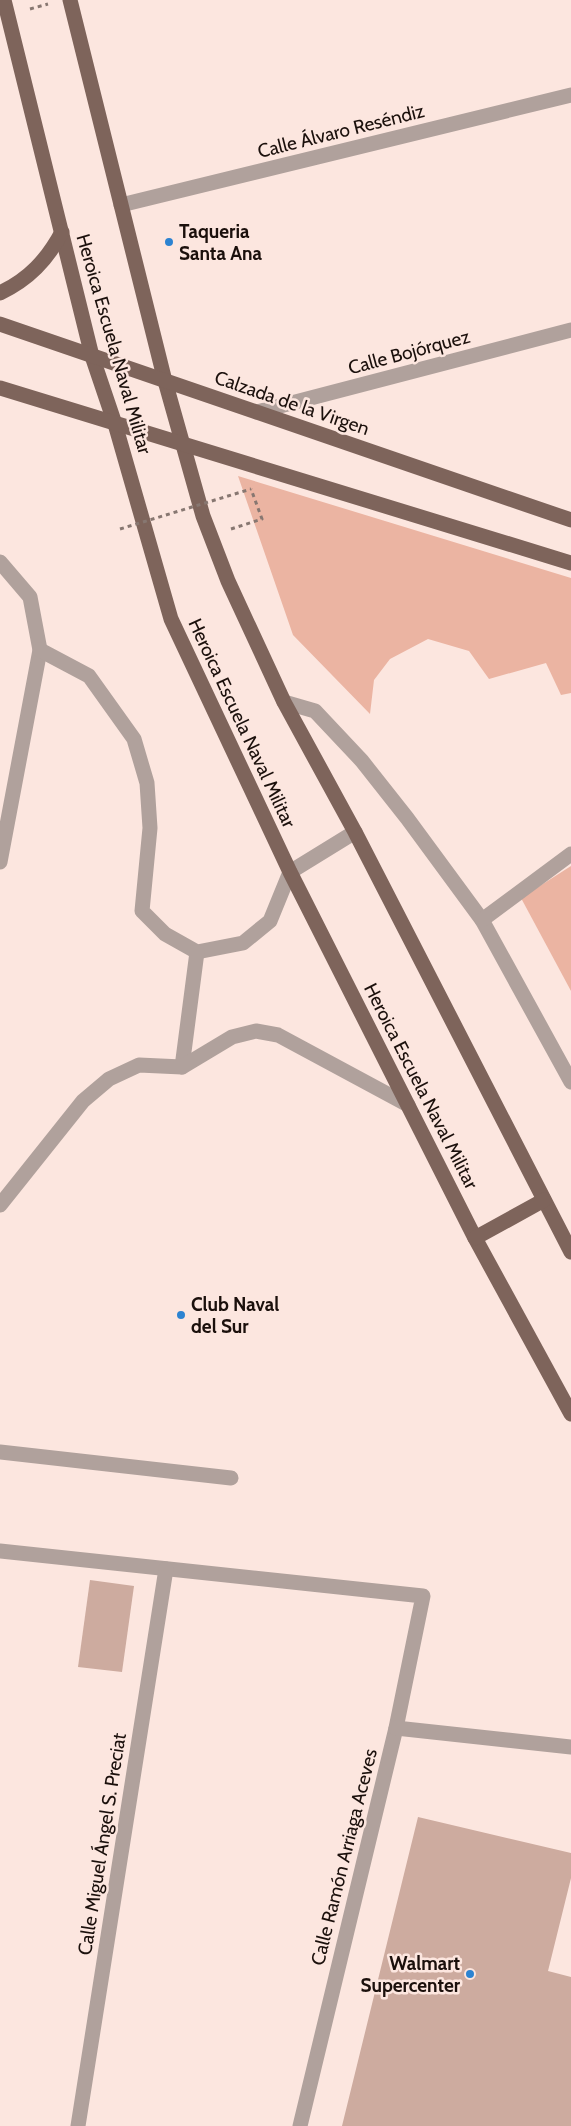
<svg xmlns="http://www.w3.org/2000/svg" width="571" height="2126" font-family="Cabin,sans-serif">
	<rect width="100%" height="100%" fill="#fce6df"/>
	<g fill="#ebb4a2">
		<path d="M 238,476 L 571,578 L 571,693 L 561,695 L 546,663 L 489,679 L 469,651 L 428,639 L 390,659 L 374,680 L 370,714 L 293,635 Z"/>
		<path d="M 571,866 L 571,991 L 521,898 Z"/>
	</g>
	<g fill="#cdab9f">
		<path d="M 90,1580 L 134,1586 L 122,1672 L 78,1667 Z"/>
		<path d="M 418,1817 L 571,1853 L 571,1878 L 548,1971 L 571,1977 L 571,2126 L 342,2126 Z"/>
	</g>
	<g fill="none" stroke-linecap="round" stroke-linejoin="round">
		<g stroke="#877771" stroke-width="3" stroke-dasharray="4 4" stroke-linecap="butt">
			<path d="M 30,9 L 48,4"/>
			<path d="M 231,529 L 262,519 L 251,489"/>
		</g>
		<g stroke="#b0a19c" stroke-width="15">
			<path d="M 121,205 L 571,95"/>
			<path d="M 257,412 L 571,330"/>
			<path d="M 0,562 L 30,597 L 40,650 L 0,862"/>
			<path d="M 40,650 L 89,676 L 134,739 L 147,783 L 150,828 L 142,911 L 165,934 L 197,952 L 243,943 L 270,921 L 290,872 L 355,832"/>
			<path d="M 284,702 L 315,711 L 362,761 L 407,818 L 482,920 L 571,1082"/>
			<path d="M 482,920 L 571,854"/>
			<path d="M 182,1067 L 197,952"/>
			<path d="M 0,1205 L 83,1101 L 109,1079 L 139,1065 L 182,1067 L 232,1037 L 256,1031 L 278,1035 L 408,1105"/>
			<path d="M 0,1452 L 231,1478"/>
			<path d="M 0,1551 L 423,1596 L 396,1728 L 300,2126"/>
			<path d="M 396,1728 L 571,1747"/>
			<path d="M 78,2126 L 166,1569"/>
		</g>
		<g stroke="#7e645b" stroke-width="15">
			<path d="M 4,0 L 92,356 L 115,424 L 171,619 L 290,872 L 475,1238 L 571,1414"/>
			<path d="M 70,0 L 165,381 L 203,516 L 228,581 L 284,702 L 355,832 L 571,1252"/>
			<path d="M 0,293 C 29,279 47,260 62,232"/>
			<path d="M 0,324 L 571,520"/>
			<path d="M 0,388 L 571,563"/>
			<path d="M 475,1238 L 544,1200"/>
		</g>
		<path stroke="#877771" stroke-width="3" stroke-dasharray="4 4" stroke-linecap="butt" d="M 120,529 L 251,489"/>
	</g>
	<g fill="#2c83d1" stroke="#fce6df" stroke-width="2">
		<circle cx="169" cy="242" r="5"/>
		<circle cx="181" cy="1315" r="5"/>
		<circle cx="470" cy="1974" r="5"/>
	</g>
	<g text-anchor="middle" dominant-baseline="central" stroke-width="5" stroke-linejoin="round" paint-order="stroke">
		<g font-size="19" fill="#1b100c" stroke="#fce6df">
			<text transform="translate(341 131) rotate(-14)">Calle Álvaro Reséndiz</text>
			<text transform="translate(114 344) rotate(74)">Heroica Escuela Naval Militar</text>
			<text transform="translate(409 352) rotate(-15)">Calle Bojórquez</text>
			<text transform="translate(292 403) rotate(19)">Calzada de la Virgen</text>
			<text transform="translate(242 723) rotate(65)">Heroica Escuela Naval Militar</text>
			<text transform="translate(421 1086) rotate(63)">Heroica Escuela Naval Militar</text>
			<text transform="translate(102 1844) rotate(-81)">Calle Miguel Ángel S. Preciat</text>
			<text transform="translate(344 1857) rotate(-76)">Calle Ramón Arriaga Aceves</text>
		</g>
		<g font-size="19" font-weight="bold" fill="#1b100c" stroke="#fce6df" text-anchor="start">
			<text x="179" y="231">Taqueria<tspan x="179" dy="22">Santa Ana</tspan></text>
			<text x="191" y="1304">Club Naval<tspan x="191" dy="22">del Sur</tspan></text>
			<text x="460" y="1963" text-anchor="end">Walmart<tspan x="460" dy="22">Supercenter</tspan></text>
		</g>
	</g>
</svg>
